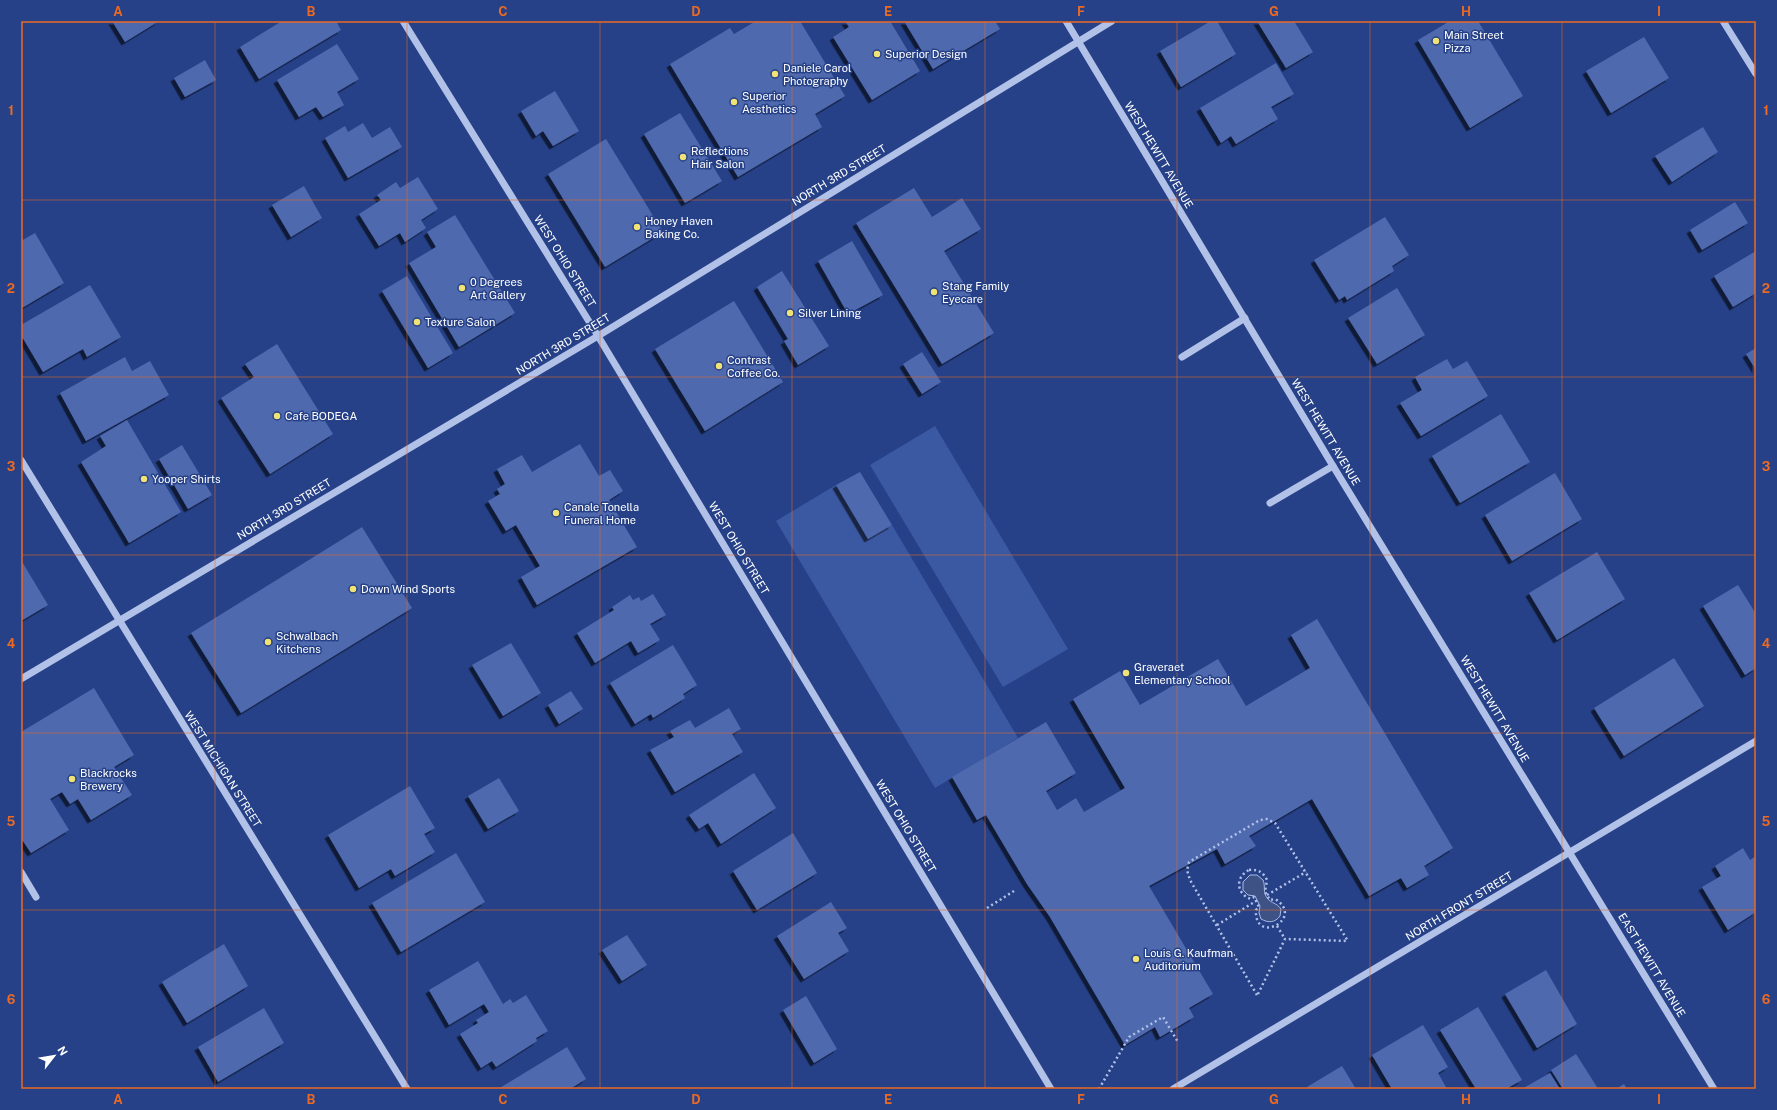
<svg xmlns="http://www.w3.org/2000/svg" width="1777" height="1110" font-family="'Public Sans',sans-serif">
	<defs>
		<filter id="shadow"><feDropShadow dx="-3.5" dy="3.5" stdDeviation="0" flood-color="#0009"/></filter>
	</defs>
	<rect width="100%" height="100%" fill="#264187"/>
	<g fill="#3b59a3">
		<path d="M 935,426 L 1068,649 L 1003,687 L 870,465 Z"/>
		<path d="M 836,485 L 868,539 L 892,525 L 1018,738 L 935,788 L 776,521 Z"/>
	</g>
	<path fill="#3f5285" stroke="#a6bae9" d="M 1250,875 L 1257,875 L 1263,880 C 1266,887 1262,892 1268,899 C 1271,903 1277,903 1281,909 L 1280,916 C 1275,923 1268,923 1261,919 L 1259,913 L 1260,906 L 1255,896 L 1248,895 L 1243,890 L 1243,882 Z"/>
	<g fill="#4f69ae" filter="url(#shadow)">
		<path d="M 112,21 L 159,21 L 125,42 Z"/>
		<path d="M 282,21 L 336,21 L 341,30 L 259,79 L 240,47 Z"/>
		<path d="M 756,21 L 800,21 L 845,96 L 815,114 L 822,127 L 738,177 L 670,64 L 730,28 L 734,34 Z"/>
		<path d="M 845,21 L 890,21 L 920,71 L 872,100 L 833,37 L 849,27 Z"/>
		<path d="M 904,21 L 995,21 L 1000,29 L 933,69 Z"/>
		<path d="M 1211,21 L 1217,21 L 1236,54 L 1181,87 L 1160,51 Z"/>
		<path d="M 1257,21 L 1294,21 L 1313,52 L 1286,68 Z"/>
		<path d="M 1450,21 L 1478,21 L 1523,96 L 1470,128 L 1418,40 Z"/>
		<path d="M 1644,37 L 1669,78 L 1611,113 L 1586,71 Z"/>
		<path d="M 337,44 L 359,79 L 337,92 L 344,105 L 323,117 L 316,107 L 299,117 L 277,80 Z"/>
		<path d="M 205,60 L 216,80 L 185,97 L 174,78 Z"/>
		<path d="M 1276,63 L 1294,94 L 1271,107 L 1278,119 L 1236,144 L 1231,136 L 1221,143 L 1200,108 Z"/>
		<path d="M 555,91 L 579,131 L 553,146 L 543,131 L 536,136 L 521,111 Z"/>
		<path d="M 680,113 L 722,181 L 685,203 L 644,134 Z"/>
		<path d="M 363,123 L 372,138 L 390,127 L 402,147 L 348,178 L 325,138 L 345,126 L 348,132 Z"/>
		<path d="M 1703,127 L 1718,152 L 1672,182 L 1655,156 Z"/>
		<path d="M 606,139 L 663,232 L 605,267 L 548,174 Z"/>
		<path d="M 418,177 L 438,209 L 421,220 L 426,228 L 405,242 L 400,233 L 379,246 L 359,214 L 381,200 L 377,195 L 396,182 L 400,188 Z"/>
		<path d="M 304,186 L 322,218 L 291,237 L 272,205 Z"/>
		<path d="M 914,188 L 932,217 L 962,198 L 981,229 L 944,251 L 994,333 L 942,364 L 856,223 Z"/>
		<path d="M 1735,202 L 1748,223 L 1702,250 L 1690,230 Z"/>
		<path d="M 455,215 L 515,313 L 459,347 L 409,263 L 436,247 L 427,232 Z"/>
		<path d="M 1385,217 L 1409,255 L 1392,266 L 1394,271 L 1347,300 L 1345,296 L 1339,300 L 1314,260 Z"/>
		<path d="M 35,233 L 64,283 L 22,308 L 21,241 Z"/>
		<path d="M 852,241 L 883,295 L 848,314 L 818,261 Z"/>
		<path d="M 1756,251 L 1756,293 L 1733,307 L 1714,276 Z"/>
		<path d="M 782,271 L 829,346 L 798,365 L 784,341 L 788,339 L 757,287 Z"/>
		<path d="M 407,276 L 453,353 L 428,368 L 382,291 Z"/>
		<path d="M 90,285 L 121,337 L 87,357 L 83,349 L 43,372 L 21,335 L 21,325 Z"/>
		<path d="M 1397,288 L 1425,335 L 1377,364 L 1348,318 Z"/>
		<path d="M 734,301 L 783,382 L 705,431 L 655,349 Z"/>
		<path d="M 277,344 L 333,434 L 270,474 L 221,398 L 254,377 L 245,364 Z"/>
		<path d="M 1756,348 L 1756,370 L 1746,354 Z"/>
		<path d="M 922,352 L 941,382 L 922,394 L 903,364 Z"/>
		<path d="M 125,357 L 132,371 L 150,361 L 169,395 L 86,441 L 60,393 Z"/>
		<path d="M 1447,359 L 1453,369 L 1467,361 L 1488,396 L 1421,436 L 1400,403 L 1422,390 L 1415,377 Z"/>
		<path d="M 1501,414 L 1530,462 L 1460,503 L 1432,456 Z"/>
		<path d="M 127,420 L 181,512 L 129,543 L 81,462 L 106,446 L 100,436 Z"/>
		<path d="M 580,444 L 599,476 L 610,470 L 623,491 L 609,500 L 637,547 L 537,605 L 521,577 L 540,566 L 516,525 L 506,531 L 488,501 L 500,494 L 497,489 L 505,484 L 497,469 L 522,455 L 532,472 Z"/>
		<path d="M 182,445 L 212,495 L 188,509 L 159,459 Z"/>
		<path d="M 860,472 L 892,525 L 868,539 L 836,485 Z"/>
		<path d="M 1555,473 L 1582,519 L 1512,561 L 1485,515 Z"/>
		<path d="M 362,527 L 412,608 L 241,713 L 191,633 Z"/>
		<path d="M 1597,552 L 1625,599 L 1557,640 L 1529,593 Z"/>
		<path d="M 21,560 L 48,605 L 21,621 Z"/>
		<path d="M 1738,585 L 1756,614 L 1756,668 L 1745,675 L 1703,606 Z"/>
		<path d="M 653,594 L 666,615 L 650,624 L 660,640 L 638,653 L 631,641 L 595,663 L 577,633 L 614,610 L 612,607 L 630,595 L 633,600 L 639,597 L 641,601 Z"/>
		<path d="M 1317,619 L 1453,848 L 1424,866 L 1429,875 L 1407,888 L 1401,878 L 1369,896 L 1312,799 L 1249,836 L 1256,846 L 1225,864 L 1217,849 L 1149,886 L 1213,994 L 1189,1008 L 1194,1017 L 1160,1037 L 1155,1027 L 1125,1045 L 1050,917 L 1027,884 L 986,815 L 977,820 L 952,777 L 1046,722 L 1076,773 L 1046,791 L 1057,810 L 1076,798 L 1084,812 L 1125,788 L 1073,699 L 1120,671 L 1140,705 L 1218,659 L 1246,706 L 1310,668 L 1291,635 Z"/>
		<path d="M 511,643 L 541,693 L 503,716 L 472,665 Z"/>
		<path d="M 673,645 L 697,685 L 683,694 L 685,698 L 653,718 L 651,714 L 635,724 L 610,683 Z"/>
		<path d="M 1674,658 L 1704,706 L 1624,756 L 1594,708 Z"/>
		<path d="M 94,688 L 134,755 L 114,767 L 132,795 L 91,820 L 78,799 L 70,804 L 62,792 L 50,799 L 69,830 L 31,853 L 21,838 L 21,732 Z"/>
		<path d="M 571,691 L 583,709 L 559,724 L 548,705 Z"/>
		<path d="M 729,708 L 741,729 L 732,734 L 743,752 L 675,792 L 650,750 L 674,737 L 670,731 L 690,720 L 695,728 Z"/>
		<path d="M 754,773 L 776,808 L 721,844 L 708,823 L 699,829 L 689,815 Z"/>
		<path d="M 499,778 L 519,811 L 488,829 L 468,796 Z"/>
		<path d="M 410,786 L 435,828 L 424,834 L 435,852 L 395,876 L 391,869 L 359,888 L 328,835 Z"/>
		<path d="M 793,833 L 817,873 L 757,910 L 733,871 Z"/>
		<path d="M 1743,848 L 1750,860 L 1756,856 L 1756,912 L 1728,930 L 1702,887 L 1721,876 L 1715,866 Z"/>
		<path d="M 456,853 L 485,902 L 401,952 L 372,903 Z"/>
		<path d="M 831,902 L 847,928 L 838,933 L 849,951 L 804,979 L 777,936 Z"/>
		<path d="M 627,935 L 647,965 L 622,981 L 602,950 Z"/>
		<path d="M 224,944 L 248,986 L 187,1023 L 162,982 Z"/>
		<path d="M 478,961 L 503,1004 L 510,999 L 513,1003 L 526,995 L 548,1031 L 536,1038 L 537,1041 L 496,1067 L 492,1061 L 481,1068 L 460,1034 L 478,1023 L 476,1020 L 489,1012 L 484,1004 L 449,1025 L 429,990 Z"/>
		<path d="M 1546,970 L 1577,1024 L 1537,1048 L 1505,994 Z"/>
		<path d="M 806,996 L 837,1049 L 814,1063 L 783,1010 Z"/>
		<path d="M 1478,1007 L 1522,1080 L 1506,1089 L 1476,1089 L 1440,1030 Z"/>
		<path d="M 264,1008 L 284,1043 L 218,1082 L 198,1047 Z"/>
		<path d="M 1423,1025 L 1448,1067 L 1438,1073 L 1447,1089 L 1392,1089 L 1372,1055 Z"/>
		<path d="M 567,1047 L 586,1079 L 570,1089 L 498,1089 Z"/>
		<path d="M 1576,1054 L 1597,1087 L 1594,1089 L 1563,1089 L 1551,1070 Z"/>
		<path d="M 1342,1066 L 1356,1089 L 1308,1089 L 1307,1087 Z"/>
		<path d="M 1550,1073 L 1560,1089 L 1522,1089 Z"/>
		<path d="M 1624,1084 L 1627,1089 L 1616,1089 Z"/>
	</g>
	<g fill="none" stroke-linecap="round" stroke-linejoin="round">
		<g stroke="#b1c1e8" stroke-width="2.5" stroke-dasharray="2 3" stroke-linecap="butt">
			<path d="M 1249,870 C 1258,869 1263,872 1267,880 L 1265,892 L 1270,900 L 1275,899 C 1306,918 1254,946 1256,910 L 1259,907 L 1254,897 L 1251,899 C 1236,894 1235,877 1249,870 Z"/>
			<path d="M 1267,895 L 1306,872"/>
			<path d="M 987,908 L 1014,891"/>
			<path d="M 1217,925 L 1256,901"/>
			<path d="M 1277,926 L 1285,939"/>
			<path d="M 1258,994 L 1285,939 L 1348,941"/>
			<path d="M 1257,995 L 1190,880 L 1187,870 L 1189,862 L 1260,820 L 1267,819 L 1275,823 L 1348,941"/>
			<path d="M 1099,1089 L 1129,1037 L 1163,1017 L 1178,1042"/>
		</g>
		<g stroke="#b1c1e8" stroke-width="7">
			<path d="M 403,21 L 598,336 L 1051,1089"/>
			<path d="M 1066,21 L 1333,466 L 1714,1089"/>
			<path d="M 1723,21 L 1756,74"/>
			<path d="M 1182,357 L 1245,318"/>
			<path d="M 21,460 L 407,1089"/>
			<path d="M 1270,503 L 1333,466"/>
			<path d="M 21,679 L 598,336 L 1112,21"/>
			<path d="M 21,872 L 36,897"/>
			<path d="M 1173,1089 L 1756,741"/>
		</g>
	</g>
	<path fill="none" stroke="#ea6a24" stroke-width="1" stroke-opacity="0.55" d="M 215,21 L 215,1089M 407,21 L 407,1089M 600,21 L 600,1089M 792,21 L 792,1089M 985,21 L 985,1089M 1177,21 L 1177,1089M 1370,21 L 1370,1089M 1562,21 L 1562,1089M 21,200 L 1756,200M 21,377 L 1756,377M 21,555 L 1756,555M 21,733 L 1756,733M 21,910 L 1756,910"/>
	<g fill="#f1e276" stroke="#264187" stroke-width="1.5">
		<circle cx="1436" cy="41" r="4"/>
		<circle cx="877" cy="54" r="4"/>
		<circle cx="775" cy="74" r="4"/>
		<circle cx="734" cy="102" r="4"/>
		<circle cx="683" cy="157" r="4"/>
		<circle cx="637" cy="227" r="4"/>
		<circle cx="462" cy="288" r="4"/>
		<circle cx="934" cy="292" r="4"/>
		<circle cx="790" cy="313" r="4"/>
		<circle cx="417" cy="322" r="4"/>
		<circle cx="719" cy="366" r="4"/>
		<circle cx="277" cy="416" r="4"/>
		<circle cx="144" cy="479" r="4"/>
		<circle cx="556" cy="513" r="4"/>
		<circle cx="353" cy="589" r="4"/>
		<circle cx="268" cy="642" r="4"/>
		<circle cx="1126" cy="673" r="4"/>
		<circle cx="72" cy="779" r="4"/>
		<circle cx="1136" cy="959" r="4"/>
	</g>
	<g text-anchor="middle" dominant-baseline="central" stroke-width="3" stroke-linejoin="round" paint-order="stroke">
		<g font-size="11" fill="#fff" stroke="#264187" text-anchor="start">
			<text x="1444" y="35">Main Street<tspan x="1444" dy="13">Pizza</tspan></text>
			<text x="885" y="54">Superior Design</text>
			<text x="783" y="68">Daniele Carol<tspan x="783" dy="13">Photography</tspan></text>
			<text x="742" y="96">Superior<tspan x="742" dy="13">Aesthetics</tspan></text>
			<text x="691" y="151">Reflections<tspan x="691" dy="13">Hair Salon</tspan></text>
			<text x="645" y="221">Honey Haven<tspan x="645" dy="13">Baking Co.</tspan></text>
			<text x="470" y="282">0 Degrees<tspan x="470" dy="13">Art Gallery</tspan></text>
			<text x="942" y="286">Stang Family<tspan x="942" dy="13">Eyecare</tspan></text>
			<text x="798" y="313">Silver Lining</text>
			<text x="425" y="322">Texture Salon</text>
			<text x="727" y="360">Contrast<tspan x="727" dy="13">Coffee Co.</tspan></text>
			<text x="285" y="416">Cafe BODEGA</text>
			<text x="152" y="479">Yooper Shirts</text>
			<text x="564" y="507">Canale Tonella<tspan x="564" dy="13">Funeral Home</tspan></text>
			<text x="361" y="589">Down Wind Sports</text>
			<text x="276" y="636">Schwalbach<tspan x="276" dy="13">Kitchens</tspan></text>
			<text x="1134" y="667">Graveraet<tspan x="1134" dy="13">Elementary School</tspan></text>
			<text x="80" y="773">Blackrocks<tspan x="80" dy="13">Brewery</tspan></text>
			<text x="1144" y="953">Louis G. Kaufman<tspan x="1144" dy="13">Auditorium</tspan></text>
		</g>
		<g font-size="11" fill="#fff" stroke="#264187">
			<text transform="translate(1159 155) rotate(59)">WEST HEWITT AVENUE</text>
			<text transform="translate(839 175) rotate(-31)">NORTH 3RD STREET</text>
			<text transform="translate(565 261) rotate(58)">WEST OHIO STREET</text>
			<text transform="translate(563 344) rotate(-31)">NORTH 3RD STREET</text>
			<text transform="translate(1326 432) rotate(59)">WEST HEWITT AVENUE</text>
			<text transform="translate(284 509) rotate(-31)">NORTH 3RD STREET</text>
			<text transform="translate(739 548) rotate(59)">WEST OHIO STREET</text>
			<text transform="translate(1495 709) rotate(59)">WEST HEWITT AVENUE</text>
			<text transform="translate(223 769) rotate(58)">WEST MICHIGAN STREET</text>
			<text transform="translate(906 826) rotate(59)">WEST OHIO STREET</text>
			<text transform="translate(1459 906) rotate(-31)">NORTH FRONT STREET</text>
			<text transform="translate(1652 965) rotate(59)">EAST HEWITT AVENUE</text>
		</g>
	</g>
	<rect width="1777" height="1110" fill="none" stroke="#264187" stroke-width="44"/>
	<g transform="translate(54 1056) rotate(59)" stroke="#264187" stroke-width="3" paint-order="stroke">
	<path d="M0-3L7 15L0 10L-7 15Z" fill="#ffffff"/>
	<text y="-6" font-size="11" font-weight="bold" text-anchor="middle" fill="#ffffff">N</text>
	</g>
	<rect x="22" y="22" width="1733" height="1066" fill="none" stroke="#ea6a24" stroke-width="1.5"/>
	<g font-size="13" text-anchor="middle" font-weight="bold" fill="#ea6a24">
		<text x="118" y="16">A</text>
		<text x="311" y="16">B</text>
		<text x="503" y="16">C</text>
		<text x="696" y="16">D</text>
		<text x="888" y="16">E</text>
		<text x="1081" y="16">F</text>
		<text x="1274" y="16">G</text>
		<text x="1466" y="16">H</text>
		<text x="1659" y="16">I</text>
		<text x="11" y="115">1</text>
		<text x="1766" y="115">1</text>
		<text x="11" y="293">2</text>
		<text x="1766" y="293">2</text>
		<text x="11" y="471">3</text>
		<text x="1766" y="471">3</text>
		<text x="11" y="648">4</text>
		<text x="1766" y="648">4</text>
		<text x="11" y="826">5</text>
		<text x="1766" y="826">5</text>
		<text x="11" y="1004">6</text>
		<text x="1766" y="1004">6</text>
		<text x="118" y="1104">A</text>
		<text x="311" y="1104">B</text>
		<text x="503" y="1104">C</text>
		<text x="696" y="1104">D</text>
		<text x="888" y="1104">E</text>
		<text x="1081" y="1104">F</text>
		<text x="1274" y="1104">G</text>
		<text x="1466" y="1104">H</text>
		<text x="1659" y="1104">I</text>
	</g>
</svg>
